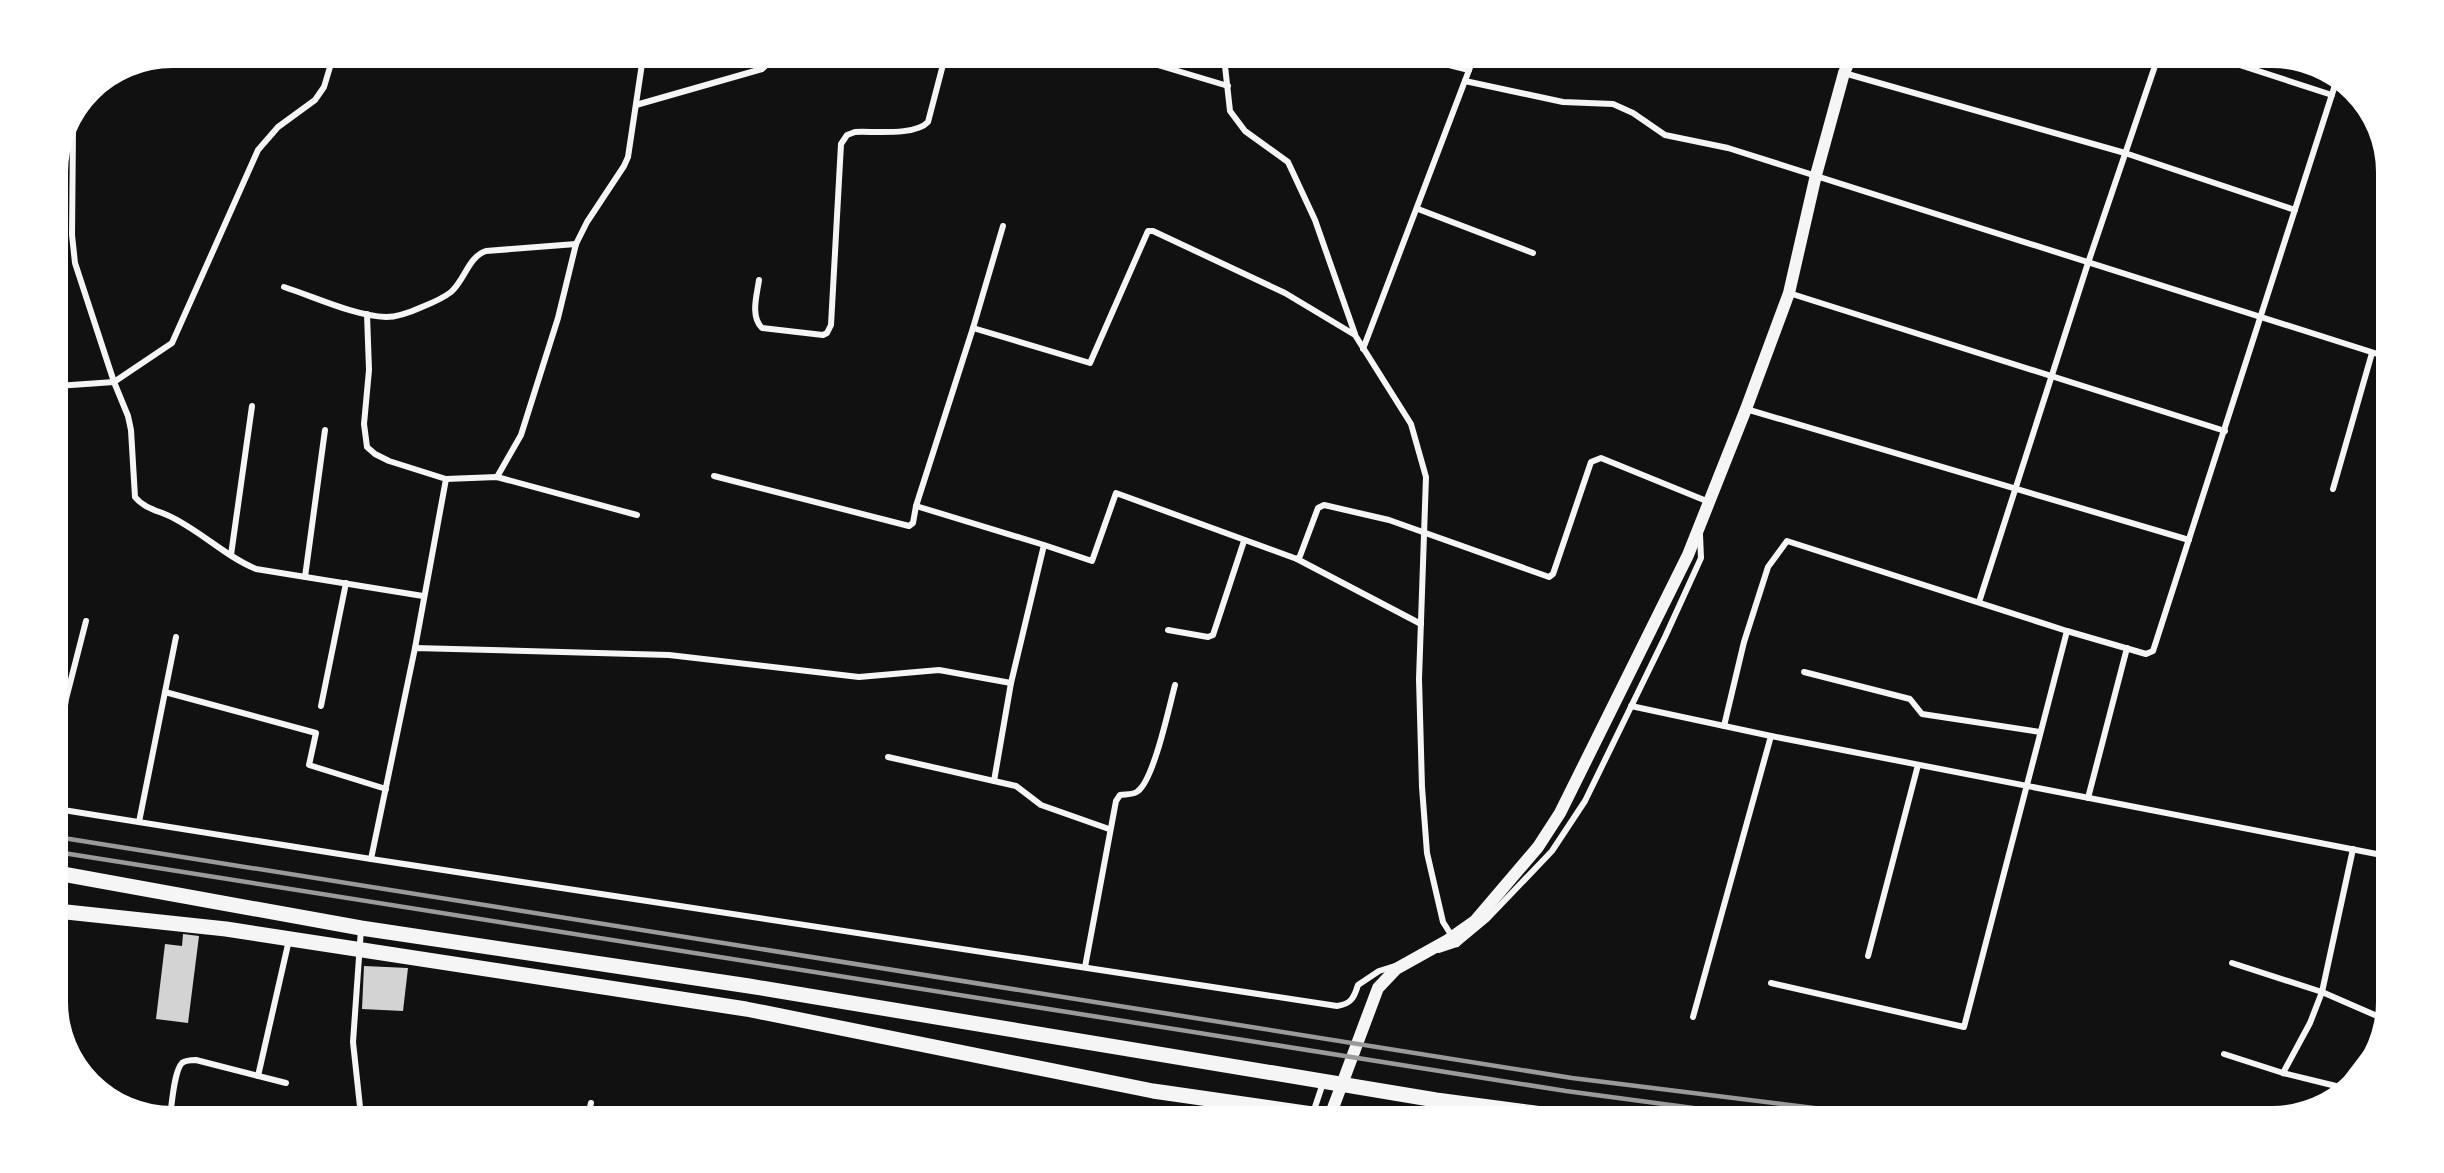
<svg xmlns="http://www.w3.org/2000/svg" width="2444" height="1173" font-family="Lato,sans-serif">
	<rect width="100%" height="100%" fill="#111"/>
	<g fill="#d3d3d3">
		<path d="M 183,934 L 199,936 L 188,1023 L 156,1019 L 165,944 L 182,946 Z"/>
		<path d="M 364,966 L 408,968 L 403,1011 L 362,1009 Z"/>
	</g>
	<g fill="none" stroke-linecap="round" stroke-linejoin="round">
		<g stroke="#f5f5f5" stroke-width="6">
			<path d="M 1131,57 L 1228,86"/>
			<path d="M 1224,57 L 1230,111 L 1245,131 L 1288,162 L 1315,220 L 1355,334"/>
			<path d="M 1417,57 L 1469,70"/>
			<path d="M 2215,57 L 2332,95"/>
			<path d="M 1844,73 L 2125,153 L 2295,210"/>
			<path d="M 1465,81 L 1563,102 L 1613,104 L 1633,113 L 1665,135 L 1728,148 L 2387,357"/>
			<path d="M 636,105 L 762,69 L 775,57"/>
			<path d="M 73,130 L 72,235 L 75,263 L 114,382 L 128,416 L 131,430 L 135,497 C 143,507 155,510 167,515 C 199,529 224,556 256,569 L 423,596"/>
			<path d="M 1418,209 L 1533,253"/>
			<path d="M 759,280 C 757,295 750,316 762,328 L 823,335 L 827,333 L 831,325 L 841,144 L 847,135 L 855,132 C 874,131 915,136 928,122 L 945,57"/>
			<path d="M 284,287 C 315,297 355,316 386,317 C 399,317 411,312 422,307 C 432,303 442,299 451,292 C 465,280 468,257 486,251 L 576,244"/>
			<path d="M 1789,293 L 2225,431"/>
			<path d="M 367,314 L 369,370 L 364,424 L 367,447 L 375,454 L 389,461 L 446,479 L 497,477 L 637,515"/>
			<path d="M 973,328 L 1003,226"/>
			<path d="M 1363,349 L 1474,57"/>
			<path d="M 57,386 L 114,382 L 172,343 L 258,150 L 278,127 L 315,100 L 324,87 L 333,57"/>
			<path d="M 1746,409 L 2189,540"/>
			<path d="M 714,476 L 909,526 L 913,523 L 916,506 L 973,328 L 1090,363 L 1148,231 L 1153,231 L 1285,293 L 1355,335 L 1411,424 L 1426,477 L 1419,679 L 1422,787 L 1427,853 L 1443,922 L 1457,944 L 1439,950"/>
			<path d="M 497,477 L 521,435 L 558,318 L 576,244 L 587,222 L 624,166 L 628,157 L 643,57"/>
			<path d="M 2333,489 L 2372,353"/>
			<path d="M 916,506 L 1044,545 L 1011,683 L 994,781"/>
			<path d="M 1044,545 L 1092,561 L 1116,493 L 1297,559 L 1300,556 L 1318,508 L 1324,505 L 1389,520 L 1549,577 L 1553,574 L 1591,462 L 1601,458 L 1709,502"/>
			<path d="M 231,555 L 252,406"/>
			<path d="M 1297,559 L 1421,624"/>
			<path d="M 305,577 L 325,430"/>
			<path d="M 1979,602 L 2088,263 L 2158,57"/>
			<path d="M 1168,630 L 1208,637 L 1213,635 L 1244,541"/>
			<path d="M 2067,631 L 2146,654 L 2153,651 L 2336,82"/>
			<path d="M 415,648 L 446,479"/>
			<path d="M 1804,672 L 1910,699 L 1922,714 L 2040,732"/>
			<path d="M 165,692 L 316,733 L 309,765 L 386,789"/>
			<path d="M 321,706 L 346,583"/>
			<path d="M 1631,706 L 1771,736 L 2387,856"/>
			<path d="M 1724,726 L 1744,642 L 1768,567 L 1787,541 L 2067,631 L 1964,1027 L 1771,983"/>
			<path d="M 888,757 L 1016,786 L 1041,805 L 1109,829"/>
			<path d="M 57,759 L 66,699 L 86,621"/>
			<path d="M 2088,798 L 2127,648"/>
			<path d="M 57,809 L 371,859 L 1337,1006 C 1351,1004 1354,998 1358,985 L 1379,971 L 1395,966"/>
			<path d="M 139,822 L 176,637"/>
			<path d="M 371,859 L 415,648 L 669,655 L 859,677 L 939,670 L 1011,683"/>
			<path d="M 361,929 L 353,1042 L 361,1116"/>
			<path d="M 1457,944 L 1487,919 L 1552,851 L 1585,801 L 1665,637 L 1701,558 L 1700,535"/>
			<path d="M 1868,956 L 1918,765"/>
			<path d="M 2232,963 L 2322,992 L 2384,1019"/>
			<path d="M 1085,967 L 1116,801 L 1120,795 C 1126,794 1134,795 1138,791 C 1154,779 1169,707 1175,685"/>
			<path d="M 1693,1017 L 1771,736"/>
			<path d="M 2224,1054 L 2283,1073 L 2340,1087"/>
			<path d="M 2283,1073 L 2310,1023 L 2322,992 L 2353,849"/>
			<path d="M 258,1076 L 289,940"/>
			<path d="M 2337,1096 L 2340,1087 L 2381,1033"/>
			<path d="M 1313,1113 L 1323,1083"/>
			<path d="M 170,1116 C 172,1104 174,1071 182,1063 C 186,1060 191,1060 196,1060 L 286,1083"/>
			<path d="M 588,1116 L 591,1103"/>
		</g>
		<path stroke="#f5f5f5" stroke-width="12" d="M 1330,1116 L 1378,988 L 1396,969 L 1448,940 L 1475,921 L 1538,847 L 1560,813 L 1688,555 L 1746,409 L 1789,293 L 1816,175 L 1844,73 L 1851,57"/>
		<g stroke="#f5f5f5" stroke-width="15">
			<path d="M 57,873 L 361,928 L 749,986 L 1436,1100 L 1558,1116"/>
			<path d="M 57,911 L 226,929 L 746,1009 L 1153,1091 L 1326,1116"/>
		</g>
		<g stroke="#9a9a9a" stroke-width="4.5">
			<path d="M 57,837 L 1572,1078 L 1878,1116"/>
			<path d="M 57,852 L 1566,1091 L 1753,1116"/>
		</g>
	</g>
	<path d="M0 0H2444V1173H0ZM172 68H2272A104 104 0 0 1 2376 172V1002A104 104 0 0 1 2272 1106H172A104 104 0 0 1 68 1002V172A104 104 0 0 1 172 68Z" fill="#fff" fill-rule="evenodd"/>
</svg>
